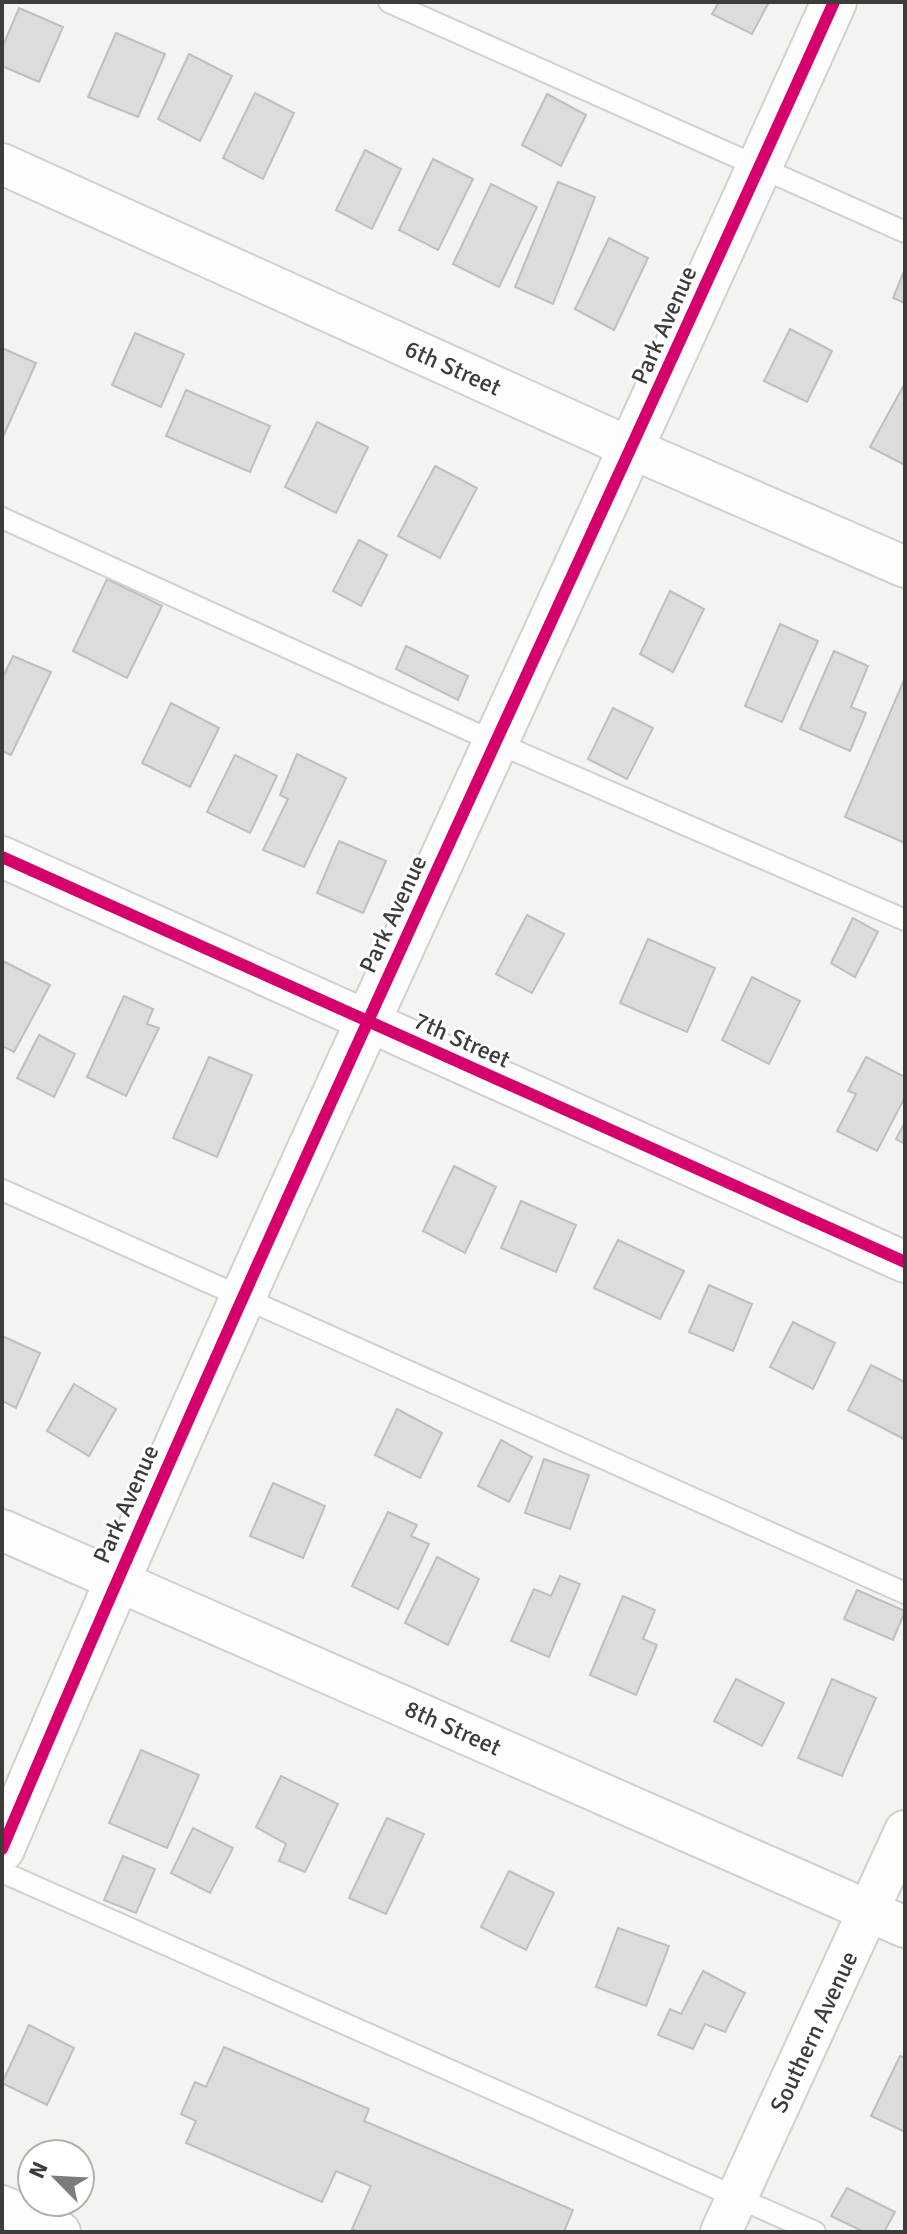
<svg xmlns="http://www.w3.org/2000/svg" width="907" height="2234" font-family="Signika,sans-serif">
	<rect width="100%" height="100%" fill="#f5f3ef"/>
	<g fill="#dedbd9" stroke="#c1bebd" stroke-width="2">
		<path d="M 719,2 L 769,2 L 752,34 L 712,14 Z"/>
		<path d="M 19,8 L 63,27 L 39,82 L 2,66 L 2,48 Z"/>
		<path d="M 116,33 L 165,54 L 138,117 L 88,97 Z"/>
		<path d="M 189,54 L 232,76 L 200,141 L 158,119 Z"/>
		<path d="M 255,93 L 294,113 L 263,179 L 223,158 Z"/>
		<path d="M 547,94 L 586,115 L 561,166 L 522,145 Z"/>
		<path d="M 365,150 L 401,169 L 372,229 L 336,210 Z"/>
		<path d="M 433,159 L 473,179 L 438,250 L 399,230 Z"/>
		<path d="M 558,182 L 595,197 L 553,304 L 515,287 Z"/>
		<path d="M 491,184 L 537,207 L 499,287 L 453,264 Z"/>
		<path d="M 609,238 L 648,258 L 614,330 L 575,309 Z"/>
		<path d="M 905,269 L 905,303 L 893,298 Z"/>
		<path d="M 790,329 L 832,351 L 807,402 L 764,381 Z"/>
		<path d="M 135,333 L 184,354 L 161,407 L 112,385 Z"/>
		<path d="M 2,348 L 36,363 L 3,437 L 2,437 Z"/>
		<path d="M 905,383 L 905,465 L 870,447 Z"/>
		<path d="M 186,390 L 270,426 L 250,472 L 166,436 Z"/>
		<path d="M 317,422 L 368,447 L 336,513 L 285,487 Z"/>
		<path d="M 435,466 L 477,488 L 440,558 L 398,536 Z"/>
		<path d="M 359,540 L 387,555 L 361,606 L 333,591 Z"/>
		<path d="M 107,579 L 162,606 L 127,678 L 73,651 Z"/>
		<path d="M 670,591 L 704,609 L 673,672 L 640,654 Z"/>
		<path d="M 780,624 L 818,641 L 782,722 L 745,706 Z"/>
		<path d="M 406,646 L 468,676 L 458,700 L 396,669 Z"/>
		<path d="M 834,651 L 868,666 L 851,707 L 866,713 L 850,751 L 800,729 Z"/>
		<path d="M 13,656 L 51,672 L 11,755 L 2,751 L 2,679 Z"/>
		<path d="M 905,678 L 905,843 L 845,817 Z"/>
		<path d="M 171,703 L 219,728 L 190,787 L 142,763 Z"/>
		<path d="M 613,708 L 653,728 L 627,779 L 588,759 Z"/>
		<path d="M 297,754 L 346,778 L 304,867 L 263,850 L 288,799 L 280,795 Z"/>
		<path d="M 235,755 L 277,776 L 250,833 L 207,812 Z"/>
		<path d="M 339,841 L 386,861 L 363,913 L 317,893 Z"/>
		<path d="M 527,915 L 564,934 L 532,993 L 496,974 Z"/>
		<path d="M 853,918 L 878,932 L 855,977 L 831,963 Z"/>
		<path d="M 648,939 L 715,968 L 687,1032 L 620,1003 Z"/>
		<path d="M 5,962 L 50,985 L 14,1052 L 2,1046 L 2,967 Z"/>
		<path d="M 752,977 L 800,1001 L 769,1064 L 722,1040 Z"/>
		<path d="M 124,996 L 153,1009 L 147,1024 L 159,1028 L 126,1096 L 87,1077 Z"/>
		<path d="M 39,1035 L 75,1054 L 54,1097 L 17,1078 Z"/>
		<path d="M 209,1057 L 252,1075 L 217,1157 L 173,1138 Z"/>
		<path d="M 866,1057 L 905,1077 L 905,1097 L 877,1151 L 837,1131 L 856,1094 L 848,1091 Z"/>
		<path d="M 905,1122 L 905,1144 L 896,1139 Z"/>
		<path d="M 454,1166 L 496,1187 L 465,1253 L 423,1231 Z"/>
		<path d="M 521,1201 L 576,1225 L 556,1272 L 501,1248 Z"/>
		<path d="M 618,1240 L 684,1271 L 660,1319 L 594,1288 Z"/>
		<path d="M 709,1285 L 752,1304 L 733,1351 L 689,1332 Z"/>
		<path d="M 793,1322 L 835,1343 L 813,1389 L 770,1367 Z"/>
		<path d="M 2,1336 L 40,1353 L 16,1408 L 2,1401 Z"/>
		<path d="M 871,1365 L 905,1382 L 904,1439 L 848,1410 Z"/>
		<path d="M 74,1384 L 116,1409 L 89,1456 L 47,1431 Z"/>
		<path d="M 397,1409 L 442,1433 L 420,1478 L 375,1455 Z"/>
		<path d="M 501,1440 L 532,1457 L 509,1502 L 478,1486 Z"/>
		<path d="M 544,1459 L 589,1475 L 570,1529 L 525,1513 Z"/>
		<path d="M 273,1483 L 325,1506 L 303,1558 L 250,1536 Z"/>
		<path d="M 388,1512 L 417,1525 L 411,1536 L 429,1544 L 398,1609 L 352,1586 Z"/>
		<path d="M 437,1557 L 479,1579 L 448,1645 L 405,1623 Z"/>
		<path d="M 560,1576 L 580,1584 L 549,1657 L 511,1641 L 534,1589 L 551,1596 Z"/>
		<path d="M 857,1590 L 905,1611 L 893,1640 L 844,1619 Z"/>
		<path d="M 623,1596 L 655,1610 L 643,1639 L 657,1645 L 636,1695 L 590,1675 Z"/>
		<path d="M 736,1679 L 784,1703 L 762,1746 L 714,1721 Z"/>
		<path d="M 832,1679 L 876,1698 L 842,1776 L 798,1758 Z"/>
		<path d="M 141,1750 L 199,1775 L 167,1848 L 109,1823 Z"/>
		<path d="M 281,1776 L 338,1804 L 305,1872 L 279,1861 L 286,1844 L 256,1827 Z"/>
		<path d="M 387,1818 L 424,1834 L 386,1914 L 349,1898 Z"/>
		<path d="M 193,1828 L 233,1848 L 210,1893 L 171,1873 Z"/>
		<path d="M 123,1856 L 155,1869 L 136,1913 L 104,1900 Z"/>
		<path d="M 509,1871 L 554,1893 L 526,1950 L 481,1927 Z"/>
		<path d="M 618,1928 L 669,1946 L 646,2006 L 596,1987 Z"/>
		<path d="M 703,1971 L 745,1993 L 725,2032 L 705,2024 L 693,2049 L 658,2035 L 670,2009 L 681,2014 Z"/>
		<path d="M 29,2025 L 74,2048 L 47,2105 L 2,2083 Z"/>
		<path d="M 224,2047 L 369,2109 L 364,2121 L 573,2210 L 564,2232 L 359,2232 L 352,2229 L 371,2186 L 336,2171 L 322,2202 L 186,2143 L 196,2121 L 181,2114 L 195,2082 L 206,2087 Z"/>
		<path d="M 900,2056 L 905,2058 L 905,2132 L 871,2116 Z"/>
		<path d="M 847,2188 L 895,2212 L 884,2232 L 864,2232 L 831,2216 Z"/>
	</g>
	<g fill="none" stroke-linecap="round" stroke-linejoin="round">
		<defs>
			<g id="lane">
				<path d="M 389,2 L 905,232"/>
				<path d="M 2,518 L 497,743 L 905,920"/>
				<path d="M 2,1190 L 905,1593"/>
				<path d="M 2,1872 L 815,2232"/>
			</g>
			<g id="street">
				<path d="M 2,164 L 633,449 L 905,567"/>
				<path d="M 2,857 L 905,1262"/>
				<path d="M 2,1530 L 905,1927"/>
				<path d="M 2,2206 L 60,2232"/>
				<path d="M 721,2232 L 905,1831"/>
			</g>
			<path id="secondary" d="M 2,1849 C 265,1227 557,617 834,2"/>
		</defs>
		<use href="#lane" stroke="#d1d0cd" stroke-width="24"/>
		<use href="#street" stroke="#d1d0cd" stroke-width="44"/>
		<use href="#secondary" stroke="#d1d0cd" stroke-width="48"/>
		<use href="#lane" stroke="#fefdfd" stroke-width="20"/>
		<use href="#street" stroke="#fefdfd" stroke-width="40"/>
		<use href="#secondary" stroke="#fefdfd" stroke-width="44"/>
		<defs>
			<g id="cycleway">
				<path d="M 2,857 L 905,1262"/>
				<path d="M 2,1849 C 265,1227 557,617 834,2"/>
			</g>
		</defs>
		<use href="#cycleway" stroke="#fff" stroke-width="17"/>
		<use href="#cycleway" stroke="#d6006c" stroke-width="12"/>
	</g>
	<g text-anchor="middle" dominant-baseline="central" stroke-width="6" stroke-linejoin="round" paint-order="stroke">
		<g font-size="24" fill="#3e3c39" stroke="#fff">
			<text transform="translate(664 325) rotate(-66)">Park Avenue</text>
			<text transform="translate(453 368) rotate(24)">6th Street</text>
			<text transform="translate(393 914) rotate(-65)">Park Avenue</text>
			<text transform="translate(462 1040) rotate(24)">7th Street</text>
			<text transform="translate(126 1504) rotate(-66)">Park Avenue</text>
			<text transform="translate(453 1728) rotate(24)">8th Street</text>
			<text transform="translate(814 2032) rotate(-65)">Southern Avenue</text>
		</g>
	</g>
	<rect width="907" height="2234" fill="none" stroke="#3e3c39" stroke-width="8"/>
	<g transform="translate(56 2178) rotate(294)"><circle r="38" fill="#ffffff" stroke="#b2b1b0" stroke-width="2"/>
	<path d="M0-6L14 30L0 20L-14 30Z" fill="#7e7c79"/>
	<text y="-12" font-size="22" font-weight="bold" text-anchor="middle" fill="#3e3c39">N</text>
	</g>
</svg>
